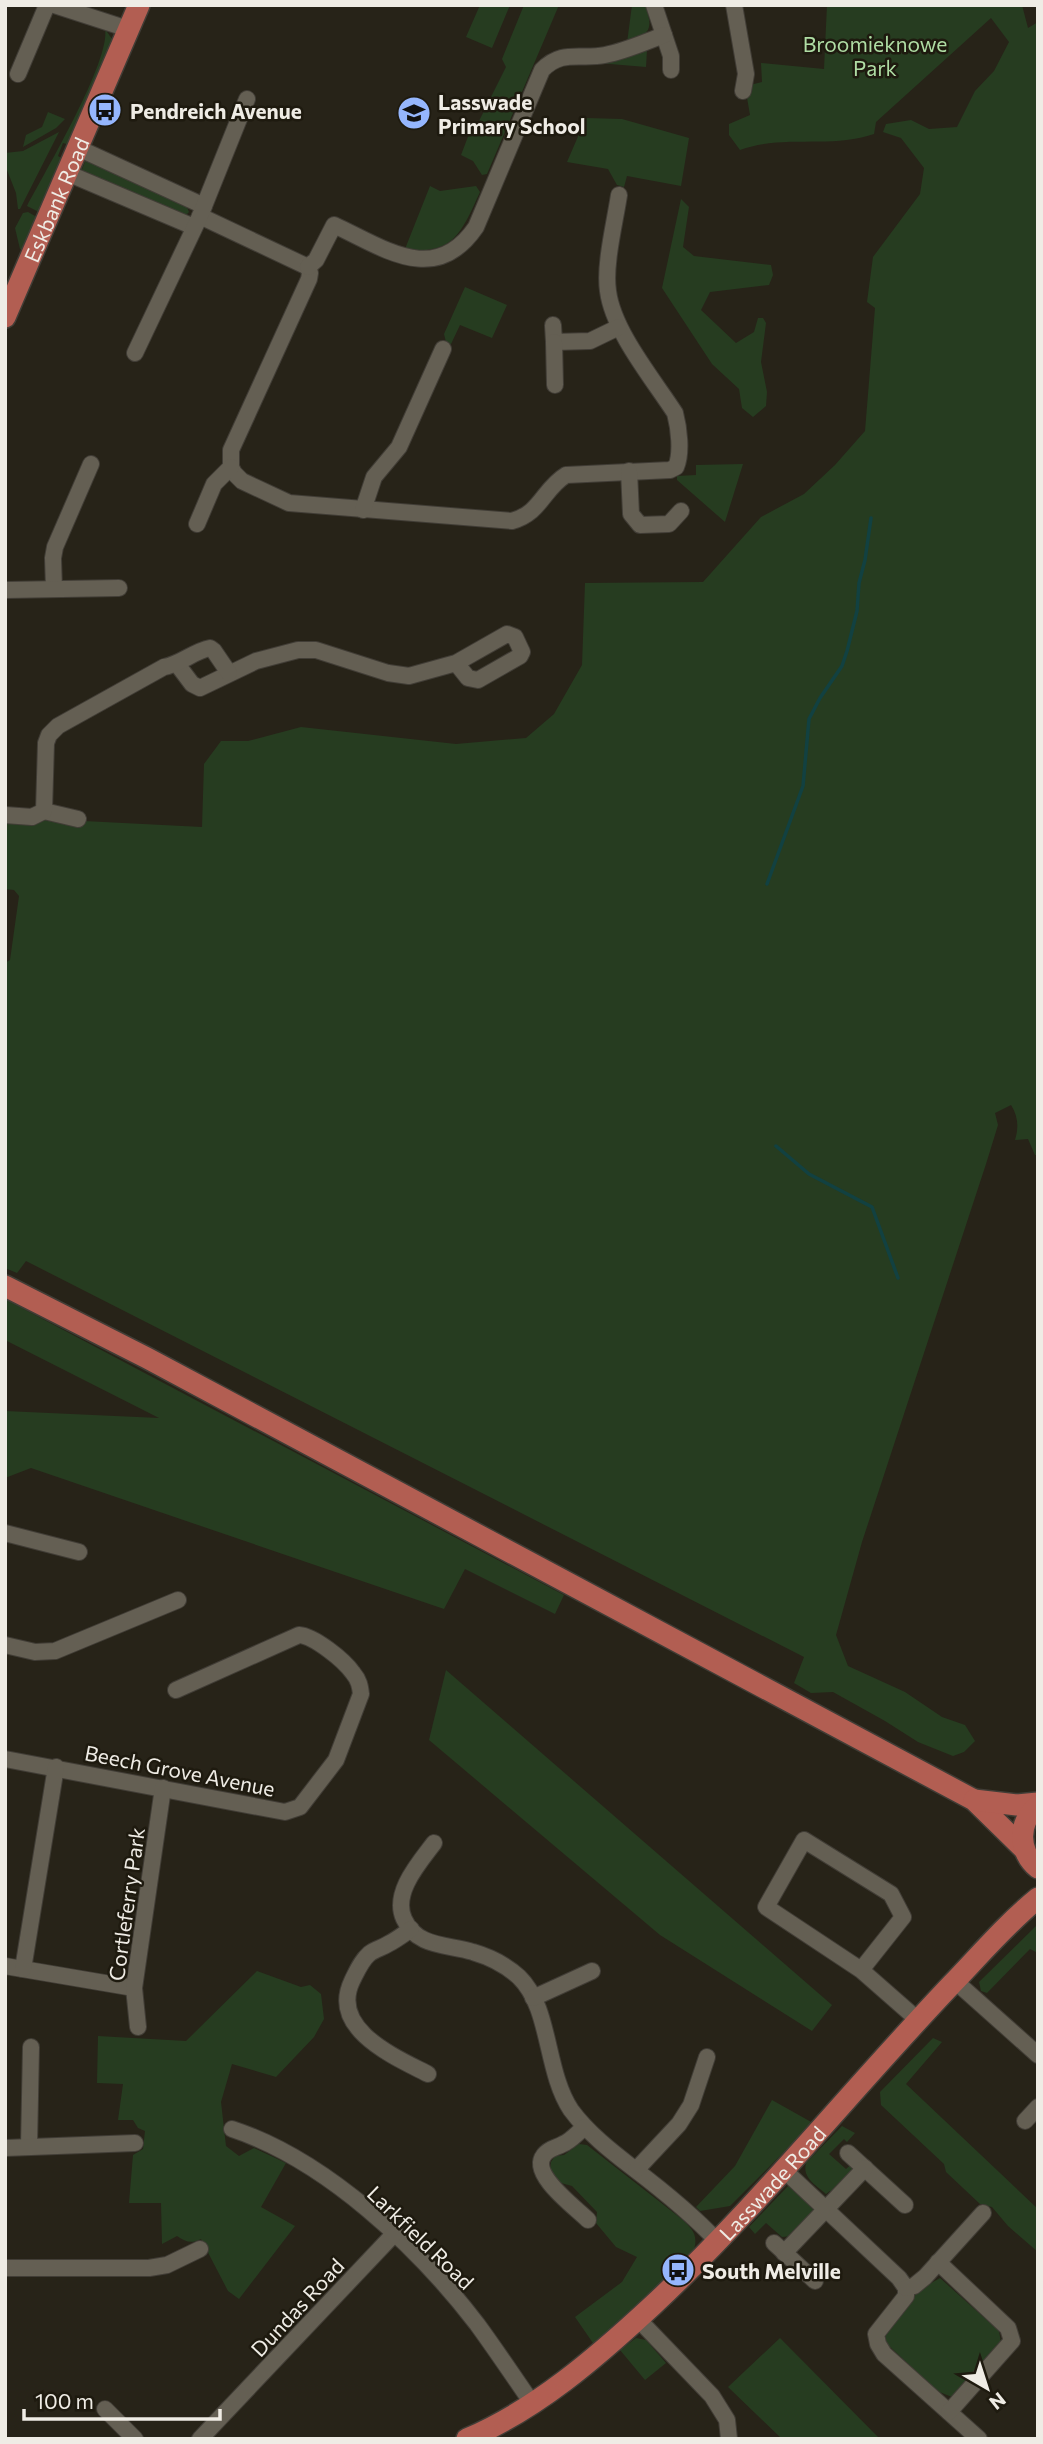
<svg xmlns="http://www.w3.org/2000/svg" width="1043" height="2444" font-family="Commissioner,sans-serif">
	<rect width="100%" height="100%" fill="#272318"/>
	<g fill="#263c20">
		<path d="M 480,5 L 510,5 L 492,48 L 466,37 Z"/>
		<path d="M 524,5 L 559,5 L 487,174 L 482,175 L 473,161 L 461,155 L 469,134 L 472,135 L 506,67 L 502,59 Z"/>
		<path d="M 632,5 L 645,5 C 654,30 650,33 627,43 Z"/>
		<path d="M 827,5 L 1022,5 L 1028,28 L 1038,22 L 1038,1155 L 1035,1155 L 1028,1139 L 1015,1140 C 1019,1127 1018,1116 1011,1105 L 995,1113 L 998,1125 L 986,1164 L 862,1542 L 836,1635 L 848,1666 L 905,1692 L 942,1717 L 965,1725 L 975,1741 L 964,1752 L 953,1756 L 918,1742 L 885,1721 L 833,1692 L 811,1693 L 794,1683 L 804,1657 L 26,1261 L 17,1273 L 5,1268 L 5,963 L 10,960 L 19,896 L 14,890 L 5,889 L 5,817 L 202,827 L 204,764 L 221,741 L 248,741 L 301,727 L 456,744 L 526,738 L 554,714 L 582,665 L 585,583 L 703,582 L 761,517 L 804,494 L 835,465 L 865,431 L 875,308 L 867,302 L 873,257 L 920,194 L 924,168 L 901,138 L 883,132 L 886,124 L 911,120 L 929,129 L 957,127 L 975,91 L 994,71 L 1009,42 L 991,18 L 876,122 L 874,134 C 831,149 783,134 740,150 L 729,135 L 729,124 L 750,115 L 746,92 L 750,85 L 762,82 L 761,63 L 824,69 Z"/>
		<path d="M 105,29 L 112,39 L 113,47 L 70,145 L 63,143 L 58,156 L 63,159 L 41,213 L 27,206 C 45,172 111,60 105,29 Z"/>
		<path d="M 647,50 L 646,67 L 598,63 Z"/>
		<path d="M 48,112 L 65,119 L 56,128 L 23,147 L 26,135 L 42,127 Z"/>
		<path d="M 586,118 L 622,119 L 689,138 L 681,186 L 627,176 L 624,187 L 617,185 L 608,169 L 567,162 Z"/>
		<path d="M 59,132 L 20,209 L 18,209 L 16,193 L 5,165 L 5,153 L 23,151 Z"/>
		<path d="M 86,159 L 185,203 L 189,212 L 186,215 L 81,172 Z"/>
		<path d="M 430,186 L 440,191 L 476,186 L 480,192 C 462,231 454,256 405,249 Z"/>
		<path d="M 681,199 L 689,207 L 683,247 L 694,256 L 771,265 L 773,275 L 769,285 L 710,292 L 701,310 L 736,343 L 754,332 L 758,318 L 763,318 L 766,323 L 761,362 L 767,392 L 766,406 L 753,417 L 742,408 L 739,389 L 712,364 L 662,288 Z"/>
		<path d="M 28,212 L 35,216 L 37,221 L 24,251 L 20,249 L 15,228 L 23,213 Z"/>
		<path d="M 465,287 L 507,305 L 492,338 L 460,325 L 451,344 L 446,342 L 444,334 Z"/>
		<path d="M 743,464 L 725,522 L 677,480 L 677,476 L 696,475 L 696,465 Z"/>
		<path d="M 5,1299 L 564,1595 L 555,1614 L 465,1569 L 444,1609 L 31,1468 L 5,1478 L 5,1411 L 159,1418 L 5,1340 Z"/>
		<path d="M 446,1670 L 832,2005 L 812,2031 L 660,1935 L 429,1740 Z"/>
		<path d="M 1038,1924 L 1038,1953 L 1030,1949 L 987,1993 L 981,1991 L 979,1982 Z"/>
		<path d="M 257,1971 L 301,1987 L 310,1985 L 321,1994 L 324,2019 L 314,2037 L 276,2077 L 232,2064 L 221,2102 L 226,2146 L 239,2156 L 254,2148 L 286,2163 L 261,2207 L 295,2226 L 239,2299 L 228,2291 L 201,2239 C 191,2244 186,2242 177,2236 L 162,2244 L 161,2203 L 129,2203 L 133,2155 L 143,2149 L 145,2131 L 138,2128 L 133,2120 L 118,2120 L 123,2084 L 97,2083 L 98,2036 L 186,2041 Z"/>
		<path d="M 933,2038 L 942,2042 L 906,2084 L 1038,2209 L 1038,2252 L 1008,2226 L 992,2207 L 980,2204 L 946,2172 L 944,2164 L 881,2105 L 880,2092 Z"/>
		<path d="M 772,2100 L 813,2123 L 730,2206 L 700,2211 L 696,2207 L 735,2166 Z"/>
		<path d="M 842,2126 L 855,2133 L 847,2142 L 844,2139 L 829,2154 L 846,2169 L 854,2162 L 855,2167 L 832,2193 L 830,2191 L 826,2194 C 816,2185 802,2178 806,2163 Z"/>
		<path d="M 579,2144 L 587,2145 L 683,2220 C 693,2230 698,2235 694,2250 L 595,2346 L 575,2317 L 622,2282 L 637,2257 L 616,2247 L 596,2223 L 597,2212 L 572,2186 L 561,2183 L 550,2171 L 551,2162 L 555,2156 L 564,2155 Z"/>
		<path d="M 789,2185 L 816,2210 L 792,2236 L 782,2237 L 766,2223 L 755,2234 L 749,2227 Z"/>
		<path d="M 940,2278 L 999,2331 L 1001,2343 L 952,2397 L 937,2391 L 886,2343 L 885,2332 L 912,2294 Z"/>
		<path d="M 636,2338 L 646,2340 L 666,2363 L 645,2380 L 620,2350 Z"/>
		<path d="M 780,2338 L 880,2439 L 782,2439 L 728,2387 Z"/>
	</g>
	<g fill="none" stroke-linecap="round" stroke-linejoin="round">
		<g stroke="#124141" stroke-width="3.5">
			<path d="M 767,884 L 803,786 L 809,719 L 820,698 L 842,666 L 847,651 L 857,611 L 859,583 L 865,560 L 871,518"/>
			<path d="M 776,1146 L 809,1174 L 872,1207 L 898,1278"/>
		</g>
		<defs>
			<g id="minor">
				<path d="M 54,5 L 128,29"/>
				<path d="M 654,5 L 671,56 L 671,70"/>
				<path d="M 734,5 L 746,74 L 743,91"/>
				<path d="M 18,74 L 47,5"/>
				<path d="M 78,148 L 204,206"/>
				<path d="M 67,173 L 194,227"/>
				<path d="M 200,216 L 308,267"/>
				<path d="M 308,267 L 310,273 L 309,279 L 231,450 L 231,467 L 234,473 L 242,481 L 289,503 L 512,521 C 541,513 543,489 566,475 L 670,470 L 676,467 C 682,453 679,428 675,413 C 653,379 613,331 608,291 C 604,265 615,222 619,195"/>
				<path d="M 308,267 L 316,260 L 334,225 C 384,248 435,287 476,227 L 542,70 C 562,49 580,60 605,55 C 626,51 645,42 664,35"/>
				<path d="M 553,325 L 554,342 L 590,341 L 619,327"/>
				<path d="M 554,342 L 555,385"/>
				<path d="M 135,353 L 200,216 L 247,99"/>
				<path d="M 629,471 L 631,514 L 640,525 L 669,524 L 681,511"/>
				<path d="M 363,510 L 374,477 L 399,447 L 443,349"/>
				<path d="M 197,524 L 214,484 L 231,467"/>
				<path d="M 54,589 L 53,558 L 55,547 L 91,464"/>
				<path d="M 5,590 L 119,588"/>
				<path d="M 177,664 L 192,684 L 200,688 L 256,661 L 298,650 L 316,650 L 388,673 L 409,676 L 456,663 L 507,634 L 515,637 L 522,652 L 520,656 L 478,680 L 468,678 L 456,663"/>
				<path d="M 44,811 L 78,819"/>
				<path d="M 5,815 L 32,817 L 44,811 L 46,743 L 49,735 L 58,726 L 164,667 C 181,664 194,651 210,648 L 214,651 L 229,673"/>
				<path d="M 5,1533 L 79,1552"/>
				<path d="M 5,1645 L 35,1652 L 55,1651 L 178,1600"/>
				<path d="M 5,1759 L 285,1812 L 300,1807 L 336,1760 L 361,1694 C 360,1686 359,1680 353,1673 C 344,1660 314,1636 299,1635 L 176,1690"/>
				<path d="M 434,1843 C 419,1863 392,1893 404,1919 C 417,1948 448,1944 473,1952 C 490,1957 506,1965 519,1977 C 551,2008 545,2071 571,2110 C 588,2133 611,2151 633,2168 C 662,2190 693,2215 718,2242"/>
				<path d="M 411,1929 C 404,1934 396,1940 388,1944 C 382,1948 375,1949 369,1954 C 361,1961 357,1971 352,1981 C 329,2029 395,2057 428,2074"/>
				<path d="M 5,1966 L 134,1988"/>
				<path d="M 23,1969 L 56,1767"/>
				<path d="M 861,1970 L 903,1917 L 891,1894 L 804,1840 L 766,1907 L 861,1970 L 918,2020"/>
				<path d="M 955,1981 L 1038,2055"/>
				<path d="M 533,1998 L 592,1971"/>
				<path d="M 138,2027 L 134,1988 L 163,1788"/>
				<path d="M 1025,2121 L 1038,2107"/>
				<path d="M 585,2127 C 578,2132 571,2141 563,2144 C 556,2148 549,2148 544,2155 C 529,2174 575,2207 588,2220"/>
				<path d="M 232,2129 C 326,2160 418,2247 477,2324 C 496,2350 514,2377 532,2403"/>
				<path d="M 29,2146 L 31,2047"/>
				<path d="M 5,2148 L 135,2143"/>
				<path d="M 848,2153 L 905,2205"/>
				<path d="M 636,2170 L 679,2124 L 691,2105 L 707,2057"/>
				<path d="M 784,2170 L 899,2278 L 906,2288 L 906,2296 L 876,2334 L 878,2344 L 884,2354 L 979,2439"/>
				<path d="M 774,2243 L 815,2281"/>
				<path d="M 784,2253 L 865,2168"/>
				<path d="M 938,2262 L 1008,2328 L 1012,2341 L 949,2412"/>
				<path d="M 5,2268 L 149,2268 L 167,2265 L 200,2249"/>
				<path d="M 906,2288 L 914,2286 L 925,2277 L 983,2213"/>
				<path d="M 638,2319 L 712,2396 L 727,2420 L 729,2439"/>
				<path d="M 105,2409 L 135,2439"/>
				<path d="M 200,2439 L 394,2234"/>
			</g>
			<g id="major">
				<path id="s1" d="M 5,317 L 139,5"/>
				<path d="M 5,1286 L 147,1358 L 974,1800 L 1024,1849"/>
				<path d="M 974,1800 L 1017,1805 L 1038,1803"/>
				<path d="M 1038,1806 C 1017,1822 1018,1852 1038,1868"/>
				<path id="s2" d="M 467,2439 C 537,2409 596,2358 652,2306 C 759,2206 850,2091 952,1984 C 980,1955 1006,1924 1038,1898"/>
			</g>
		</defs>
		<use href="#minor" stroke="#413d36" stroke-width="18"/>
		<use href="#major" stroke="#413d36" stroke-width="24"/>
		<use href="#minor" stroke="#645f53" stroke-width="16"/>
		<use href="#major" stroke="#b25e52" stroke-width="21"/>
	</g>
	<defs>
		<symbol id="bus-disc" viewBox="-11 -11 22 22"><circle r="9.5" fill="#95b6fd" stroke="#1e1a0f"/><path d="M-5-6H5V4H4V6H2V4H-2V6H-4V4H-5ZM-3.5-4V0h7V-4ZM-3.5 1.2v1.5H-2V1.2ZM2 1.2v1.5H3.5V1.2Z" fill="#111"/></symbol>
		<symbol id="school-disc" viewBox="-11 -11 22 22"><circle r="9.5" fill="#95b6fd" stroke="#1e1a0f"/><path d="M0-5L7-2L0 1L-7-2ZM-4 1L0 2.5L4 1V4Q0 6-4 4Z" fill="#111"/></symbol>
	</defs>
	<g fill-rule="evenodd">
		<use href="#bus-disc" x="86" y="91" width="38" height="38"/>
		<use href="#school-disc" x="395" y="94" width="38" height="38"/>
		<use href="#bus-disc" x="659" y="2251" width="38" height="38"/>
	</g>
	<g text-anchor="middle" dominant-baseline="central" stroke-width="5" stroke-linejoin="round" paint-order="stroke">
		<g font-size="21" fill="#afdda4" stroke="#1e1a0f">
			<text x="875" y="43">Broomieknowe<tspan x="875" dy="24">Park</tspan></text>
		</g>
		<g font-size="21" font-weight="bold" fill="#efece5" stroke="#1e1a0f" text-anchor="start">
			<text x="438" y="101">Lasswade<tspan x="438" dy="24">Primary School</tspan></text>
			<text x="130" y="110">Pendreich Avenue</text>
			<text x="702" y="2270">South Melville</text>
		</g>
		<g font-size="21" fill="#efece5" stroke="#1e1a0f">
			<text stroke="none"><textPath href="#s1" startOffset="128">Eskbank Road</textPath></text>
			<text transform="translate(180 1770) rotate(11)">Beech Grove Avenue</text>
			<text transform="translate(126 1904) rotate(-82)">Cortleferry Park</text>
			<text stroke="none"><textPath href="#s2" startOffset="401">Lasswade Road</textPath></text>
			<text transform="translate(421 2237) rotate(44)">Larkfield Road</text>
			<text transform="translate(297 2307) rotate(-47)">Dundas Road</text>
		</g>
	</g>
	<rect width="1043" height="2444" fill="none" stroke="#efece5" stroke-width="14"/>
	<g transform="translate(987 2388) rotate(141)" stroke="#1e1a0f" stroke-width="5" paint-order="stroke">
	<path d="M0-5L12 26L0 18L-12 26Z" fill="#efece5"/>
	<text y="-10" font-size="19" font-weight="bold" text-anchor="middle" fill="#efece5">N</text>
	</g>
	<path d="M24 2409v10h196v-10" fill="none" stroke="#efece5" stroke-width="3.5"/>
	<text x="35" y="2409" font-size="21" fill="#efece5" stroke="#1e1a0f" stroke-width="5" paint-order="stroke">100 m</text>
</svg>
